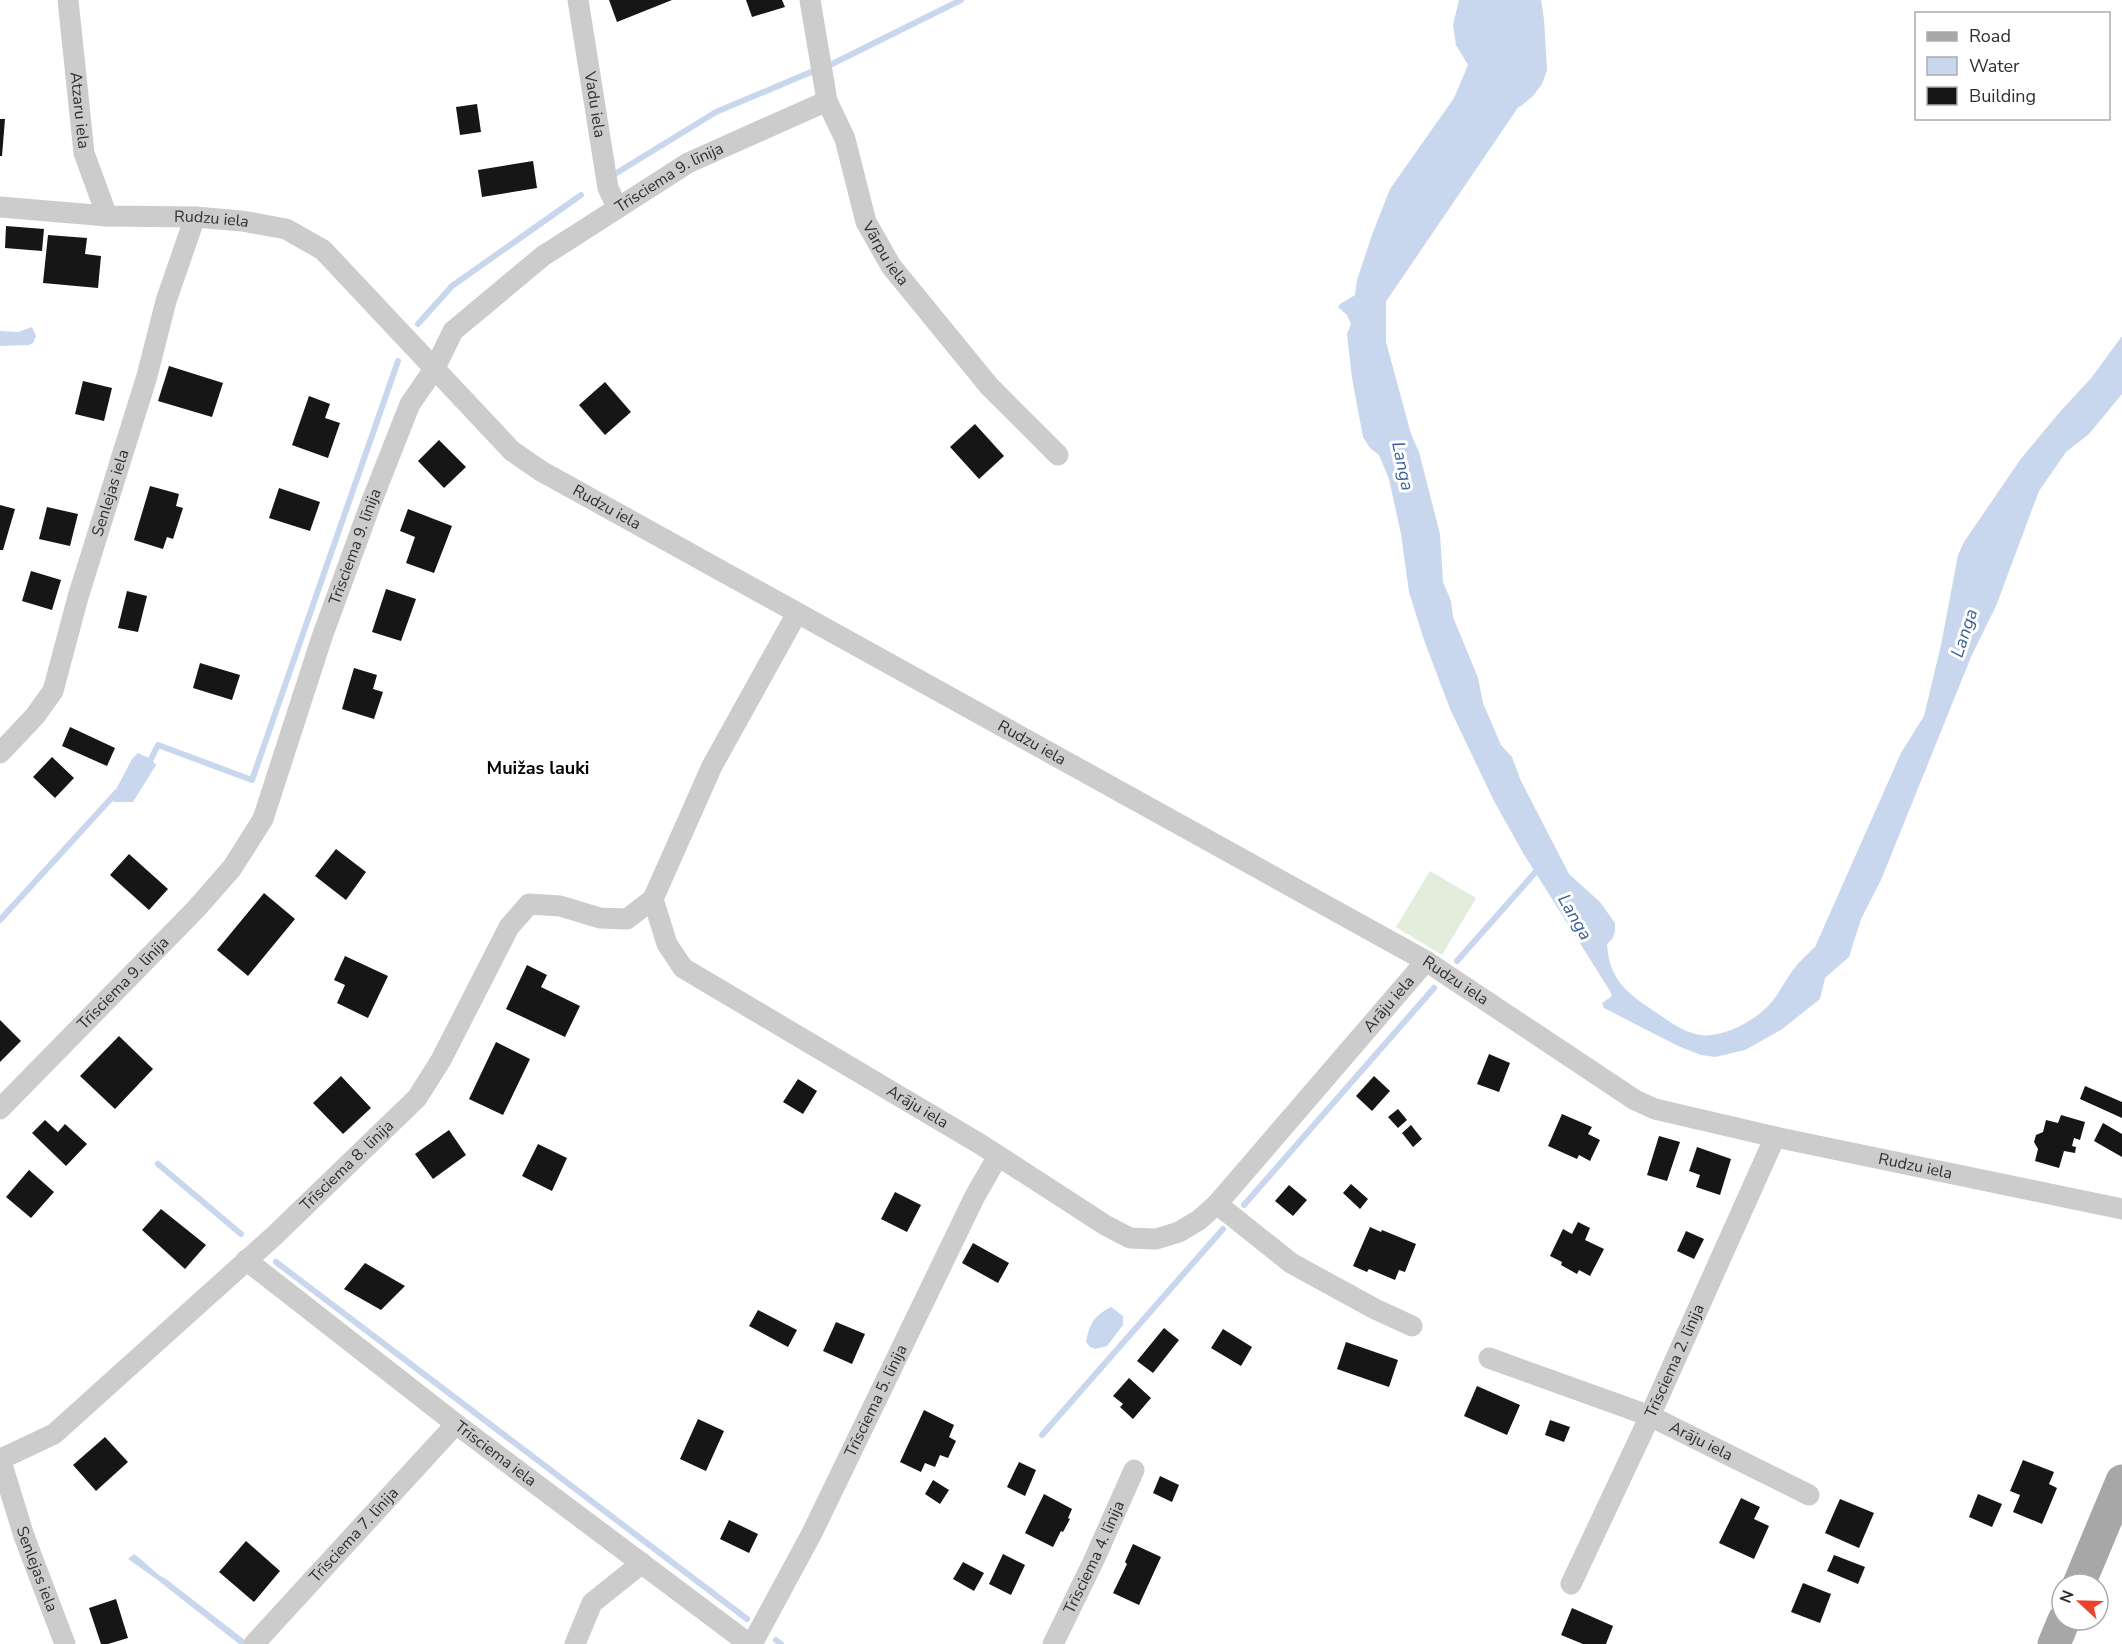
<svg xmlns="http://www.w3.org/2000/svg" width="2122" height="1644" font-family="'Nunito Sans',sans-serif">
	<rect width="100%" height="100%" fill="#fff"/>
	<path fill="#e2eddc" d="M 1430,871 L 1476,898 L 1442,955 L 1396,927 Z"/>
	<g fill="#c8d7ed">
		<path d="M 1459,0 L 1541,0 L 1544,19 L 1547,70 L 1542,84 L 1533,96 L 1521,106 L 1492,118 L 1482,125 L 1474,134 L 1464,161 L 1452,171 L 1449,178 L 1433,198 L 1429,208 L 1420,212 L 1412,221 L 1389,277 L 1386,295 L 1386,342 L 1411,434 L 1419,452 L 1440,534 L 1443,582 L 1451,601 L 1453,617 L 1478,678 L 1483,703 L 1501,745 L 1512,757 L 1521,781 L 1569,874 L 1600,902 L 1615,923 L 1615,931 L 1613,938 L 1607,944 C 1609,977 1624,991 1651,1009 C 1666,1019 1682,1032 1700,1035 C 1721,1038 1751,1023 1766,1008 C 1777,998 1784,982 1793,970 C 1799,962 1807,954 1815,947 L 1901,753 L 1924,716 L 1941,645 L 1958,555 L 1964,542 L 2020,460 L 2058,414 L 2092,377 L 2122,336 L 2122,394 L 2089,434 L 2066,452 L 2039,491 L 1996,606 L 1971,657 L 1881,880 L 1861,919 L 1849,957 L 1825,978 L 1820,999 L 1781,1030 L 1745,1050 L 1715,1057 L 1701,1055 L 1678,1046 L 1604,1008 L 1602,1003 L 1612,996 L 1610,991 L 1523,853 L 1494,801 L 1450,709 L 1424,640 L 1409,592 L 1401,534 L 1389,479 L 1379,455 L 1370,448 L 1363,437 L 1352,378 L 1347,334 L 1351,324 L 1347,315 L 1338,307 L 1340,304 L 1355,295 L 1357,280 L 1373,232 L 1390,189 L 1454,98 L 1468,65 L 1456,45 L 1453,25 Z"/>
		<path d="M 32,327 L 36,336 L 33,343 L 29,345 L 0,346 L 0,331 L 18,332 Z"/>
		<path d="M 138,753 L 151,759 L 156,765 L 133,802 L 114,802 L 112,797 L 132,759 Z"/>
		<path d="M 1111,1307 L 1123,1316 L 1123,1325 L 1107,1346 L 1095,1349 L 1090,1347 L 1086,1342 C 1089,1324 1095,1315 1111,1307 Z"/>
		<path d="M 134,1554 C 145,1561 156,1575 166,1579 L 250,1644 L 239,1644 L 155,1578 L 128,1559 Z"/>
	</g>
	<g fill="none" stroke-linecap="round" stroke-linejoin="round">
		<g stroke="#c8d7ed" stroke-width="6">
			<path d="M 830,65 L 961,0"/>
			<path d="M 610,177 L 716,112 L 811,72"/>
			<path d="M 418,324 L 452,286 L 581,195"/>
			<path d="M 146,764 L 151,759 L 158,745 L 252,780 L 398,361"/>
			<path d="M 0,920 L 117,792"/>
			<path d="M 1457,961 L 1540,867"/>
			<path d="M 158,1164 L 241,1234"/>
			<path d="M 1244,1205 L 1434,988"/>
			<path d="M 276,1262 L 747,1619"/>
			<path d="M 1042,1435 L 1223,1229"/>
			<path d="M 776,1640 L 781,1644"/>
		</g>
		<path stroke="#c8d7ed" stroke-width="34" d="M 1374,289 L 1523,70 L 1501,0"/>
	</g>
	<g fill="#161616">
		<path d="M 609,0 L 672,0 L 617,22 Z"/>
		<path d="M 746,0 L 782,0 L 785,7 L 752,17 Z"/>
		<path d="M 477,104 L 481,132 L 460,135 L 456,107 Z"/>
		<path d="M 0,119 L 5,119 L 2,156 L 0,156 Z"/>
		<path d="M 533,161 L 537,188 L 482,197 L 478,170 Z"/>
		<path d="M 6,226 L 44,229 L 42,251 L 5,248 Z"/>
		<path d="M 48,235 L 87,238 L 85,254 L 101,256 L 98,288 L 43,283 Z"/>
		<path d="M 169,366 L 223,383 L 212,417 L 158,401 Z"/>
		<path d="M 83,381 L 112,388 L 104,421 L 75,414 Z"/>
		<path d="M 605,382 L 631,412 L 605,435 L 579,405 Z"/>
		<path d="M 309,396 L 330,404 L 325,418 L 340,423 L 328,458 L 292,445 Z"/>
		<path d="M 975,424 L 1004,456 L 979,479 L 950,447 Z"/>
		<path d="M 439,440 L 466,467 L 444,488 L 418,461 Z"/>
		<path d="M 150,486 L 179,494 L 176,506 L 183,508 L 173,539 L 167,537 L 163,549 L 134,540 Z"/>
		<path d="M 279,488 L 320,502 L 310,531 L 269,518 Z"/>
		<path d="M 0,505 L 15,509 L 3,550 L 0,550 Z"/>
		<path d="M 47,507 L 78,514 L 70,546 L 39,539 Z"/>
		<path d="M 408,509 L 452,526 L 434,573 L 406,563 L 415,537 L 400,531 Z"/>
		<path d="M 31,571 L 61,580 L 52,610 L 22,601 Z"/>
		<path d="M 386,589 L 416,599 L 401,641 L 372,632 Z"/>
		<path d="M 127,591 L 147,596 L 138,632 L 118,628 Z"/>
		<path d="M 200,663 L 240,675 L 232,700 L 193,688 Z"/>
		<path d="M 354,668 L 377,675 L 373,689 L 383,692 L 374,719 L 342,709 Z"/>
		<path d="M 70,727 L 115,748 L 107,766 L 62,746 Z"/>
		<path d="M 52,757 L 74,778 L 55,798 L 33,777 Z"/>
		<path d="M 336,849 L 366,872 L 346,900 L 315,876 Z"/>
		<path d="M 129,854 L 168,889 L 149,910 L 110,875 Z"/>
		<path d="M 264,893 L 295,919 L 248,976 L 217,950 Z"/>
		<path d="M 345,956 L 388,976 L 368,1018 L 337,1003 L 345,985 L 334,980 Z"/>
		<path d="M 527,965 L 547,975 L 541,987 L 580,1006 L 565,1037 L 506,1009 Z"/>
		<path d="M 0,1020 L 21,1041 L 0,1062 Z"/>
		<path d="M 119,1036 L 153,1069 L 115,1109 L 80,1076 Z"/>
		<path d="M 496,1042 L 530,1059 L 503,1115 L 469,1099 Z"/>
		<path d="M 1489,1054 L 1510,1063 L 1499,1092 L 1477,1084 Z"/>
		<path d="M 341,1076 L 371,1108 L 343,1134 L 313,1103 Z"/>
		<path d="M 1374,1076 L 1390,1091 L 1372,1111 L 1356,1096 Z"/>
		<path d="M 798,1079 L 817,1091 L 803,1114 L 783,1102 Z"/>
		<path d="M 2085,1086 L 2122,1102 L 2122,1118 L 2080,1099 Z"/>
		<path d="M 1398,1109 L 1407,1120 L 1398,1128 L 1388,1117 Z"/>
		<path d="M 1562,1114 L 1592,1127 L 1588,1134 L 1600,1140 L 1590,1161 L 1579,1155 L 1577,1159 L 1548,1146 Z"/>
		<path d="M 2061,1115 L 2085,1122 L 2080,1140 L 2074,1138 L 2072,1146 L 2076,1147 L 2075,1153 L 2064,1151 L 2059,1168 L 2035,1161 L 2038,1149 L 2034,1142 L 2036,1135 L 2043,1132 L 2046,1120 L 2058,1123 Z"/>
		<path d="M 45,1120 L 58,1132 L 65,1124 L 87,1144 L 66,1166 L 32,1133 Z"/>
		<path d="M 2103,1123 L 2122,1134 L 2122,1157 L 2094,1141 Z"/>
		<path d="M 1411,1125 L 1422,1139 L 1413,1147 L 1402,1133 Z"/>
		<path d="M 449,1130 L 466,1155 L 433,1179 L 415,1154 Z"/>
		<path d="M 1659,1136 L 1680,1142 L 1667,1181 L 1647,1175 Z"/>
		<path d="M 538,1144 L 567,1158 L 552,1191 L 522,1176 Z"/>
		<path d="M 1697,1147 L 1731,1159 L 1720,1195 L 1696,1187 L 1700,1175 L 1689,1171 Z"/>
		<path d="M 29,1170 L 54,1192 L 31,1218 L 6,1197 Z"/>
		<path d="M 1351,1184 L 1368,1199 L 1360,1209 L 1343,1193 Z"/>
		<path d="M 1289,1185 L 1307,1200 L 1293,1216 L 1275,1201 Z"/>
		<path d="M 895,1192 L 921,1205 L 907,1232 L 881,1219 Z"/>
		<path d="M 161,1209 L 206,1245 L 185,1269 L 142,1230 Z"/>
		<path d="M 1578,1222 L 1590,1228 L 1585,1240 L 1604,1249 L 1590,1276 L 1579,1270 L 1577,1274 L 1561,1265 L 1562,1262 L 1550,1256 L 1563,1229 L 1572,1234 Z"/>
		<path d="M 1370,1227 L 1381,1232 L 1382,1230 L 1416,1244 L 1405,1272 L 1399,1270 L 1395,1280 L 1369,1269 L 1367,1272 L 1353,1266 Z"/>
		<path d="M 1686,1231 L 1704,1239 L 1694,1259 L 1677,1251 Z"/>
		<path d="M 973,1243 L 1009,1263 L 998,1283 L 962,1263 Z"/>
		<path d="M 365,1263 L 405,1286 L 381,1310 L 344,1289 Z"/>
		<path d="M 758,1310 L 797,1330 L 788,1347 L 749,1326 Z"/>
		<path d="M 836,1322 L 865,1334 L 852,1364 L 823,1351 Z"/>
		<path d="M 1164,1328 L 1179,1340 L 1153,1373 L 1137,1361 Z"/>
		<path d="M 1223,1329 L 1252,1347 L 1241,1366 L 1211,1348 Z"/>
		<path d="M 1346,1342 L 1398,1360 L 1389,1387 L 1337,1369 Z"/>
		<path d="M 1129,1378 L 1151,1398 L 1133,1419 L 1120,1407 L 1123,1404 L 1113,1396 Z"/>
		<path d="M 1477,1386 L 1520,1405 L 1507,1435 L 1464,1416 Z"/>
		<path d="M 924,1410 L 954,1425 L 949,1437 L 956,1441 L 948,1458 L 940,1455 L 935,1467 L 925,1463 L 921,1472 L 900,1462 Z"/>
		<path d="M 698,1419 L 724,1431 L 706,1471 L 680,1459 Z"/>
		<path d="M 1550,1420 L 1570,1427 L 1564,1442 L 1545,1435 Z"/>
		<path d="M 105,1437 L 128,1462 L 96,1491 L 73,1465 Z"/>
		<path d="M 2023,1460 L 2054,1472 L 2049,1484 L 2057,1488 L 2042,1524 L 2013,1512 L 2020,1495 L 2010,1491 Z"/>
		<path d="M 1019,1462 L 1036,1470 L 1025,1496 L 1007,1487 Z"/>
		<path d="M 1160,1476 L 1179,1485 L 1172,1502 L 1153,1493 Z"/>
		<path d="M 933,1480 L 949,1490 L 940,1504 L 925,1494 Z"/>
		<path d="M 1044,1494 L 1072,1509 L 1068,1518 L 1070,1519 L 1063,1532 L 1061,1531 L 1053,1547 L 1025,1533 Z"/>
		<path d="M 1978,1494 L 2002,1504 L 1992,1527 L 1969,1517 Z"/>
		<path d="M 1741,1498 L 1760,1507 L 1754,1519 L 1769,1526 L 1754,1559 L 1719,1543 Z"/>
		<path d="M 1840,1499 L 1874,1513 L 1859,1548 L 1825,1533 Z"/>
		<path d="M 729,1520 L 758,1534 L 749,1553 L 720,1539 Z"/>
		<path d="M 246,1541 L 280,1571 L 254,1602 L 219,1572 Z"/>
		<path d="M 1133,1544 L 1161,1557 L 1139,1605 L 1113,1593 L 1127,1564 L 1125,1562 Z"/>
		<path d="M 1003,1554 L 1025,1565 L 1011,1595 L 989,1584 Z"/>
		<path d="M 1834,1555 L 1865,1567 L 1858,1584 L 1827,1571 Z"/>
		<path d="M 963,1562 L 984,1573 L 974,1591 L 953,1579 Z"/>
		<path d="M 1803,1583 L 1831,1594 L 1820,1623 L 1791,1612 Z"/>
		<path d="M 116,1599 L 128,1638 L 108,1644 L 101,1644 L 89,1608 Z"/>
		<path d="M 1572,1608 L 1613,1626 L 1606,1644 L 1583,1644 L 1561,1635 Z"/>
	</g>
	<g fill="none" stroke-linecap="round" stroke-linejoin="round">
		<g stroke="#ccc" stroke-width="21">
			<path id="s1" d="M 68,0 L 84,153 L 107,216"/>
			<path id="s2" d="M 578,0 L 608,188 L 617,207"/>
			<path id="s3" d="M 810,0 L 827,101 L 845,139 L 866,222 L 891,266 L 989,386 L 1058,455"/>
			<path id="s4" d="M 0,207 L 107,216 L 195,217 L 242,221 L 286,229 L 323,250 L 512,451 L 541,471 L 1426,961 L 1635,1100 L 1655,1109 L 1775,1137 L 2122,1209"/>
			<path id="s5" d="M 797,613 L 712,766 L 653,899 L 667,944 L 683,968 L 980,1144 L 1105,1225 L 1130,1238 L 1156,1239 L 1179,1232 L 1199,1220 L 1217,1204 L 1426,961"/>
			<path id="s6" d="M 0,753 L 35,716 L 53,691 L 78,597 L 147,376 L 166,301 L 195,217"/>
			<path id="s7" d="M 0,1109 L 196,909 L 232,868 L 263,819 L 322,637 L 371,503 L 410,404 L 435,368 L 453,331 L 543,256 L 688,163 L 827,101"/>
			<path d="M 1217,1204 L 1291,1263 L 1375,1309 L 1412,1326"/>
			<path id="s8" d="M 246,1260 L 456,1424 L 749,1644"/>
			<path id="s9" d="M 1489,1358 L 1650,1416 L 1809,1495"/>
			<path id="s10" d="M 0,1458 L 24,1536 L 65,1644"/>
			<path id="s11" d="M 1,1459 L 54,1434 L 274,1236 L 417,1098 L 441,1060 L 509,927 L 529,904 L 560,906 L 600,918 L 627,919 L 653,899"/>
			<path id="s12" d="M 1571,1584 L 1650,1416 L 1775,1137"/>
			<path id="s13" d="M 254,1644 L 456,1424"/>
			<path d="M 575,1644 L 592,1603 L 642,1563"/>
			<path id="s14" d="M 752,1644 L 812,1533 L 975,1196 L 998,1156"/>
			<path id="s15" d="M 1053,1644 L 1094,1560 L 1134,1470"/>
		</g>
		<g stroke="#a7a7a7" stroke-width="33">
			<path d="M 2079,1584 L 2122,1481"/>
			<path d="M 2054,1644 L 2064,1620"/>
		</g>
	</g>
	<g text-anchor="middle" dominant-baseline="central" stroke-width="6" stroke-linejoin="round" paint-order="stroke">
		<g font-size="16" fill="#2f2f2f" stroke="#fff">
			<text stroke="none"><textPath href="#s2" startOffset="106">Vadu iela</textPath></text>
			<text stroke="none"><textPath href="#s1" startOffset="111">Atzaru iela</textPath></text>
			<text stroke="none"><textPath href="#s7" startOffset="1184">Trīsciema 9. līnija</textPath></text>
			<text stroke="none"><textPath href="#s4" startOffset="212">Rudzu iela</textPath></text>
			<text stroke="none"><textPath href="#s3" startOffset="267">Vārpu iela</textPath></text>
			<text stroke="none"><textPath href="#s6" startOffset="288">Senlejas iela</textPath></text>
			<text stroke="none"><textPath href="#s4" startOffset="716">Rudzu iela</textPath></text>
			<text stroke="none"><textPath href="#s7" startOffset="680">Trīsciema 9. līnija</textPath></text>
			<text stroke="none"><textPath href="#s4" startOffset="1202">Rudzu iela</textPath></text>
			<text stroke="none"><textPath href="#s4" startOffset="1688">Rudzu iela</textPath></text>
			<text stroke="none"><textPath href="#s7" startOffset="176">Trīsciema 9. līnija</textPath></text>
			<text stroke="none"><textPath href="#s5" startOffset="1280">Arāju iela</textPath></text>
			<text stroke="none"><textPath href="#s5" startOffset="669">Arāju iela</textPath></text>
			<text stroke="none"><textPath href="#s11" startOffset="456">Trīsciema 8. līnija</textPath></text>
			<text stroke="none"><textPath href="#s4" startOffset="2192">Rudzu iela</textPath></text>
			<text stroke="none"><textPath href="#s12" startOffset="246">Trīsciema 2. līnija</textPath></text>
			<text stroke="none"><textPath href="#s14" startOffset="273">Trīsciema 5. līnija</textPath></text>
			<text stroke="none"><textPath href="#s9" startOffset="228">Arāju iela</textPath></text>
			<text stroke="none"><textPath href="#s8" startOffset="316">Trīsciema iela</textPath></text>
			<text stroke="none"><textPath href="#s13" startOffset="148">Trīsciema 7. līnija</textPath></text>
			<text stroke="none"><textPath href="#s15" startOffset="96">Trīsciema 4. līnija</textPath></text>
			<text stroke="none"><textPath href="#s10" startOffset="117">Senlejas iela</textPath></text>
		</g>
		<g font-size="18" font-style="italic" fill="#395f95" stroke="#fff">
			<text transform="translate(1403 466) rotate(78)">Langa</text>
			<text transform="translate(1964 633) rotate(-72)">Langa</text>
			<text transform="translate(1575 917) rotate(60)">Langa</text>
		</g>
		<g font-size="18" font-weight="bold" fill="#000" stroke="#fff">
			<text x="538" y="768">Muižas lauki</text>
		</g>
	</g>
	<rect x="1915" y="12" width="195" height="108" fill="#ffffff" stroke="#acacac" stroke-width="1.5"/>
	<rect x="1927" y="32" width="30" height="9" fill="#a7a7a7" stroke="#acacac" stroke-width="1.5"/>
	<text x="1969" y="42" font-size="18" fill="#2f2f2f">Road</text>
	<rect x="1927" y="57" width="30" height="18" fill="#c8d7ed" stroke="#acacac" stroke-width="1.5"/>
	<text x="1969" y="72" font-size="18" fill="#2f2f2f">Water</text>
	<rect x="1927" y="87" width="30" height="18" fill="#161616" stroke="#acacac" stroke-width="1.5"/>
	<text x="1969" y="102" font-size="18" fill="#2f2f2f">Building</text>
	<g transform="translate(2080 1602) rotate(292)"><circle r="28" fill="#ffffff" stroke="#acacac" stroke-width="1.5"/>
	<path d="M0-4.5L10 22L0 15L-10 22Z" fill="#ed432a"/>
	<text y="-9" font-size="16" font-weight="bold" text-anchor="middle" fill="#2f2f2f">N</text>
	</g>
</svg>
